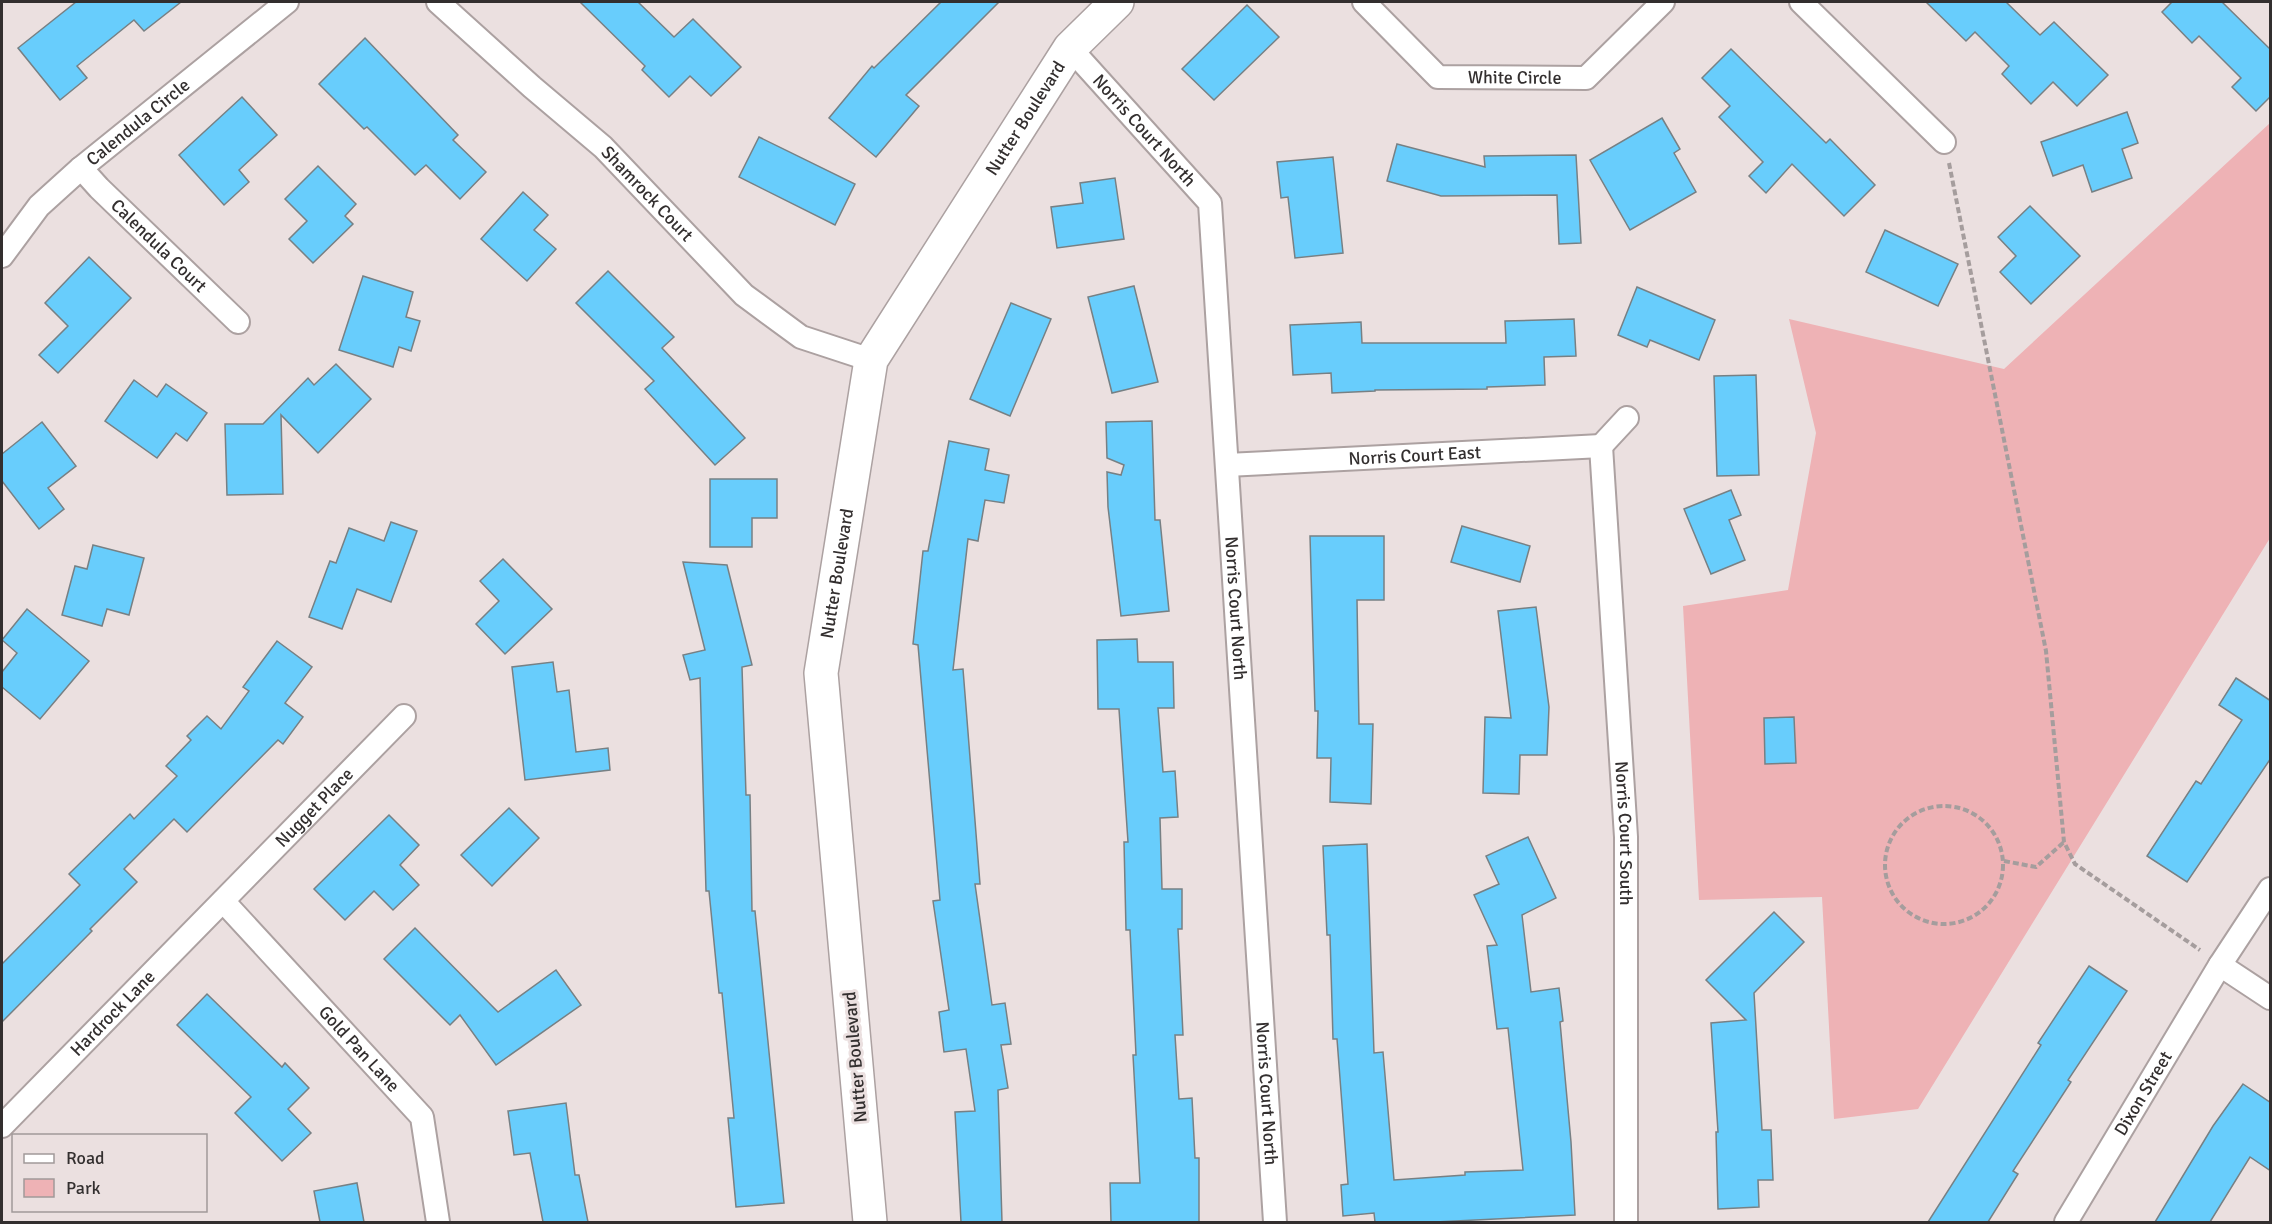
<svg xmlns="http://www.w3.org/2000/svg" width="2272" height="1224" font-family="Signika,sans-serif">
	<rect width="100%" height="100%" fill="#ebe0e0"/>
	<path fill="#eeb2b5" d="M 2270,123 L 2270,538 L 1918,1109 L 1834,1119 L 1822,897 L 1699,900 L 1683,606 L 1788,590 L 1816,433 L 1789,319 L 2004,369 Z"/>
	<g fill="#68cdfc" stroke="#778084" stroke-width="1.5">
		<path d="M 76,2 L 181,2 L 144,31 L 134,20 L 77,66 L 87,78 L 60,100 L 18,48 Z"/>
		<path d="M 580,2 L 638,2 L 674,37 L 693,19 L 741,67 L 711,96 L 690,76 L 669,97 L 642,70 L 645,66 Z"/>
		<path d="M 941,2 L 999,2 L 906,95 L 919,106 L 876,157 L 829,118 L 872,66 L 874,68 Z"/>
		<path d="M 1926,2 L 2006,2 L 2040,35 L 2054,22 L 2108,75 L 2077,106 L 2053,82 L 2031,104 L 2002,74 L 2009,66 L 1975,32 L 1966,41 Z"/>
		<path d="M 2172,2 L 2222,2 L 2271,50 L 2271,96 L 2256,111 L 2232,87 L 2241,78 L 2199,36 L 2192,43 L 2162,12 Z"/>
		<path d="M 1247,5 L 1279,37 L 1214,100 L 1182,69 Z"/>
		<path d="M 365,38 L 458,135 L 453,140 L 486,172 L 460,199 L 426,165 L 415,175 L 367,127 L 364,129 L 319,84 Z"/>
		<path d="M 1731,49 L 1826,143 L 1830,139 L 1875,185 L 1844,216 L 1792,164 L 1766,193 L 1749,176 L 1763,162 L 1719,117 L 1730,106 L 1702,78 Z"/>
		<path d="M 242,97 L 277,135 L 239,170 L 249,182 L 224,205 L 179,155 Z"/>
		<path d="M 2127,112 L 2138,143 L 2122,149 L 2132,178 L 2092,192 L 2083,165 L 2053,176 L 2041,142 Z"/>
		<path d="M 1662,118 L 1680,149 L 1674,153 L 1696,192 L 1630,230 L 1590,160 Z"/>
		<path d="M 759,137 L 855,184 L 835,225 L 739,177 Z"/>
		<path d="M 1397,144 L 1485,167 L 1484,156 L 1576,155 L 1581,243 L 1559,244 L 1557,195 L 1441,196 L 1387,181 Z"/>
		<path d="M 1333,157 L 1343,253 L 1295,258 L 1288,197 L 1281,198 L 1277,162 Z"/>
		<path d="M 318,166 L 356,204 L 345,216 L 353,224 L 313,263 L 289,239 L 307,221 L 285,199 Z"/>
		<path d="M 1115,178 L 1124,239 L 1057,248 L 1051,207 L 1083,203 L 1080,183 Z"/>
		<path d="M 523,192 L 548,215 L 534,230 L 556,249 L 527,281 L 481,239 Z"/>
		<path d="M 2030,206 L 2080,256 L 2031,304 L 2000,272 L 2016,256 L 1998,237 Z"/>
		<path d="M 1885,230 L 1958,264 L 1938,306 L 1866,272 Z"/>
		<path d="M 89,257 L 131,298 L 58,373 L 39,355 L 68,326 L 45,303 Z"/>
		<path d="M 608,271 L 674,337 L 662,348 L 745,438 L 715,465 L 645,389 L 654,381 L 576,303 Z"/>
		<path d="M 363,276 L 413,292 L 406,317 L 420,321 L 411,351 L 399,347 L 393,367 L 339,350 Z"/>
		<path d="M 1134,286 L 1158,382 L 1112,393 L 1088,297 Z"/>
		<path d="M 1637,287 L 1715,320 L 1699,360 L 1650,340 L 1647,347 L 1618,335 Z"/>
		<path d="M 1011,303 L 1051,319 L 1010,416 L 970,399 Z"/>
		<path d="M 1574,319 L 1576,356 L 1544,357 L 1545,385 L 1487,387 L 1487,389 L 1375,390 L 1375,391 L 1332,393 L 1331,373 L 1293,375 L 1290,325 L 1361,322 L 1362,343 L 1506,343 L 1505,321 Z"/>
		<path d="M 336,364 L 371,399 L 318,453 L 281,415 L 283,494 L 227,495 L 225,424 L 263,424 L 308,378 L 314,385 Z"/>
		<path d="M 1756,375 L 1759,475 L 1717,476 L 1714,376 Z"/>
		<path d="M 134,380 L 157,397 L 166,384 L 207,413 L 187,441 L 176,433 L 157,458 L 105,421 Z"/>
		<path d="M 1152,421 L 1155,520 L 1160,520 L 1169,611 L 1121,616 L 1108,507 L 1107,472 L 1121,475 L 1124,465 L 1107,458 L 1106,422 Z"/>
		<path d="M 42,422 L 76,466 L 48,488 L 64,509 L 39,529 L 2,481 L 2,454 Z"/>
		<path d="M 949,441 L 989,449 L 985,470 L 1009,475 L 1004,503 L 985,500 L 978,541 L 968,539 L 953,670 L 963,669 L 980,884 L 975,884 L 992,1005 L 1005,1003 L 1011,1044 L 1001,1045 L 1008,1088 L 998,1090 L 1002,1222 L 961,1222 L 955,1112 L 975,1111 L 966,1049 L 944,1052 L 939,1012 L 949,1010 L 933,901 L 940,900 L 918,645 L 913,644 L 923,551 L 928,551 Z"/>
		<path d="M 710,479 L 777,479 L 777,518 L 752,518 L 752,547 L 710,547 Z"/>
		<path d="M 1731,490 L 1741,515 L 1729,520 L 1745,560 L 1711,574 L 1684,509 Z"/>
		<path d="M 391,522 L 417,531 L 391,602 L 357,589 L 342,629 L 309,617 L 330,561 L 336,563 L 349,528 L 384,541 Z"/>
		<path d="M 1462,526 L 1530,546 L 1520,582 L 1451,562 Z"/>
		<path d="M 1310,536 L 1384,536 L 1384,600 L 1357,600 L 1359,724 L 1373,724 L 1371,804 L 1330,802 L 1331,758 L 1317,758 L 1318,711 L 1315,711 Z"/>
		<path d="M 93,545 L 144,558 L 129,615 L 107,609 L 102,626 L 62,615 L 75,566 L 87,569 Z"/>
		<path d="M 503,559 L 552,609 L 505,654 L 476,624 L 499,601 L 480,581 Z"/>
		<path d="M 683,562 L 727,565 L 752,665 L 742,667 L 746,795 L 750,795 L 752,911 L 755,911 L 784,1203 L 736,1207 L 728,1118 L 734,1118 L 722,993 L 719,993 L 709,891 L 706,891 L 700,678 L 690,680 L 683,655 L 705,650 Z"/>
		<path d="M 1536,607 L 1549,707 L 1547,755 L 1520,755 L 1519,794 L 1483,793 L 1485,717 L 1511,718 L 1498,611 Z"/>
		<path d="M 27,609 L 89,661 L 40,719 L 2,687 L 2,672 L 17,653 L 2,640 Z"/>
		<path d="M 1137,639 L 1138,662 L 1173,662 L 1174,708 L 1158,708 L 1163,772 L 1175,771 L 1178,817 L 1160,818 L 1162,889 L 1182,889 L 1182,929 L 1178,929 L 1183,1035 L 1175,1035 L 1179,1099 L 1192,1098 L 1195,1158 L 1199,1158 L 1199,1222 L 1111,1222 L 1110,1183 L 1140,1183 L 1133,1055 L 1136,1055 L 1130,930 L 1126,930 L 1124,842 L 1128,842 L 1119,709 L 1098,709 L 1097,640 Z"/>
		<path d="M 277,641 L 312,667 L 285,703 L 303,717 L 283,744 L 278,740 L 187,832 L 174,819 L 124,869 L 137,882 L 90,929 L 92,931 L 2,1022 L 2,964 L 80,885 L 69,874 L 130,814 L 134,819 L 177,776 L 166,766 L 191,740 L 187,736 L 207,716 L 221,729 L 249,691 L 243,687 Z"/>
		<path d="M 553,662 L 557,692 L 569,690 L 576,752 L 608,748 L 610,770 L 525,780 L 512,667 Z"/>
		<path d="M 2236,678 L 2271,701 L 2271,758 L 2187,882 L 2147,856 L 2196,781 L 2201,784 L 2242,720 L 2219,705 Z"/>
		<path d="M 1794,717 L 1796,763 L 1765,764 L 1764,718 Z"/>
		<path d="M 509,808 L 539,838 L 492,886 L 461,855 Z"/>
		<path d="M 389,815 L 419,845 L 400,865 L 419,885 L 393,910 L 374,891 L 345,920 L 314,889 Z"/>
		<path d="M 1528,837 L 1556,898 L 1522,915 L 1531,992 L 1559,988 L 1563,1021 L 1560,1022 L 1571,1142 L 1575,1215 L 1435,1222 L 1375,1222 L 1374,1213 L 1343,1216 L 1341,1185 L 1348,1184 L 1337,1039 L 1333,1039 L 1330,935 L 1327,935 L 1323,846 L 1367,844 L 1374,1053 L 1383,1052 L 1394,1180 L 1465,1175 L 1465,1172 L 1523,1170 L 1508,1028 L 1497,1029 L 1487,946 L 1497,945 L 1474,895 L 1499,884 L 1486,856 Z"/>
		<path d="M 1774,912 L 1804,942 L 1754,993 L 1762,1130 L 1771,1130 L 1773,1180 L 1758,1180 L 1759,1207 L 1718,1209 L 1716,1132 L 1718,1132 L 1711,1023 L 1746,1020 L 1706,980 Z"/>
		<path d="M 415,928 L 498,1012 L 556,970 L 581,1005 L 496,1065 L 460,1015 L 450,1025 L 384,959 Z"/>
		<path d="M 2089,966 L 2127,991 L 2068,1080 L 2071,1082 L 2013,1171 L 2018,1174 L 1988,1222 L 1928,1222 L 2041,1045 L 2038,1043 Z"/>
		<path d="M 207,994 L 282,1067 L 285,1063 L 309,1088 L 288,1109 L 311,1133 L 282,1161 L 235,1113 L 251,1097 L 177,1025 Z"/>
		<path d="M 2243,1084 L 2271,1103 L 2271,1171 L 2250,1157 L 2210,1222 L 2155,1222 L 2213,1126 Z"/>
		<path d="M 566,1103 L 575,1175 L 579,1175 L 588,1222 L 543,1222 L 530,1153 L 514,1155 L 508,1111 Z"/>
		<path d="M 357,1183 L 364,1222 L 320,1222 L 314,1191 Z"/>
	</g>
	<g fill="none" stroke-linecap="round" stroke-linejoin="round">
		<defs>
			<g id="street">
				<path id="s1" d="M 438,2 L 532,87 L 603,147 L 744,295 L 801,337 L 871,360"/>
				<path id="s2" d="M 1364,2 L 1438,77 L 1586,78 L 1663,2"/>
				<path d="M 1801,2 L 1944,142"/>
				<path id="s3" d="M 1070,48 L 1210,203 L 1275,1222"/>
				<path id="s4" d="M 81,168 L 99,188 L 238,322"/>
				<path id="s5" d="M 2,256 L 39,206 L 81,168 L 287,2"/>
				<path id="s6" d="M 1601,446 L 1626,837 L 1626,1222"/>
				<path d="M 1601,446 L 1627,418"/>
				<path id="s7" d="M 1227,465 L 1601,446"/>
				<path id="s8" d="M 223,901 L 422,1117 L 438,1222"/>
				<path d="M 2220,965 L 2270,998"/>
				<path id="s9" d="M 2,1126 L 404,716"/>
				<path id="s10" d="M 2066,1222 L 2220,965 L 2270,889"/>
			</g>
			<g id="secondary">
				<path id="s11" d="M 870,1222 L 821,673 L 871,360 L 1070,48 L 1117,2"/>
			</g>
		</defs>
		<use href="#street" stroke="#aca1a1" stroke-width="26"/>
		<use href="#secondary" stroke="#aca1a1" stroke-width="36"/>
		<g stroke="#a59d9d" stroke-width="4" stroke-dasharray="6 3" stroke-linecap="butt">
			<path d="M 1949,163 L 2046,651 L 2064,842 L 2075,864 L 2200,950"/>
			<circle cx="1944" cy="865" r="59"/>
			<path d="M 2004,861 L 2036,867 L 2064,842"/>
		</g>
		<use href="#street" stroke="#fff" stroke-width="22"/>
		<use href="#secondary" stroke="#fff" stroke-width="33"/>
	</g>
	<g text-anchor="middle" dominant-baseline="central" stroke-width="6" stroke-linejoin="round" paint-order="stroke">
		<g font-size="18" fill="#332f2f" stroke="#ebe0e0">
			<text stroke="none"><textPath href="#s2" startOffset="182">White Circle</textPath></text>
			<text stroke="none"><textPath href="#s11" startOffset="1155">Nutter Boulevard</textPath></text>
			<text stroke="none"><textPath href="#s5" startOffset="192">Calendula Circle</textPath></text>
			<text stroke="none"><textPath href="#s3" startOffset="111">Norris Court North</textPath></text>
			<text stroke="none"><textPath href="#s1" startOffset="284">Shamrock Court</textPath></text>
			<text stroke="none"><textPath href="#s4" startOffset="110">Calendula Court</textPath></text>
			<text stroke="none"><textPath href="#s7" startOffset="188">Norris Court East</textPath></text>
			<text stroke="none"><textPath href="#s11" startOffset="652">Nutter Boulevard</textPath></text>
			<text stroke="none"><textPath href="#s3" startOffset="615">Norris Court North</textPath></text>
			<text stroke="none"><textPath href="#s9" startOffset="446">Nugget Place</textPath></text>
			<text stroke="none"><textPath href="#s6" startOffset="388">Norris Court South</textPath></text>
			<text stroke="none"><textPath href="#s9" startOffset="158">Hardrock Lane</textPath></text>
			<text stroke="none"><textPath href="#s8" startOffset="201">Gold Pan Lane</textPath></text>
			<text transform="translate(855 1057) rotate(-95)">Nutter Boulevard</text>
			<text stroke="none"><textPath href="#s3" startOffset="1101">Norris Court North</textPath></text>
			<text stroke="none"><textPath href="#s10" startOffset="150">Dixon Street</textPath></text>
		</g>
	</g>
	<rect width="2272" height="1224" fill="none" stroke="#332f2f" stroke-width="6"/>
	<rect x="12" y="1134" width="195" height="78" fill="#ebe0e0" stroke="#a19999" stroke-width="1.5"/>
	<rect x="24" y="1154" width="30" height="9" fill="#ffffff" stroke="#a19999" stroke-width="1.5"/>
	<text x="66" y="1164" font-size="18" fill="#332f2f">Road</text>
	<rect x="24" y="1179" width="30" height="18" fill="#eeb2b5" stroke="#a19999" stroke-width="1.5"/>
	<text x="66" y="1194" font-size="18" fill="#332f2f">Park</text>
</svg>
